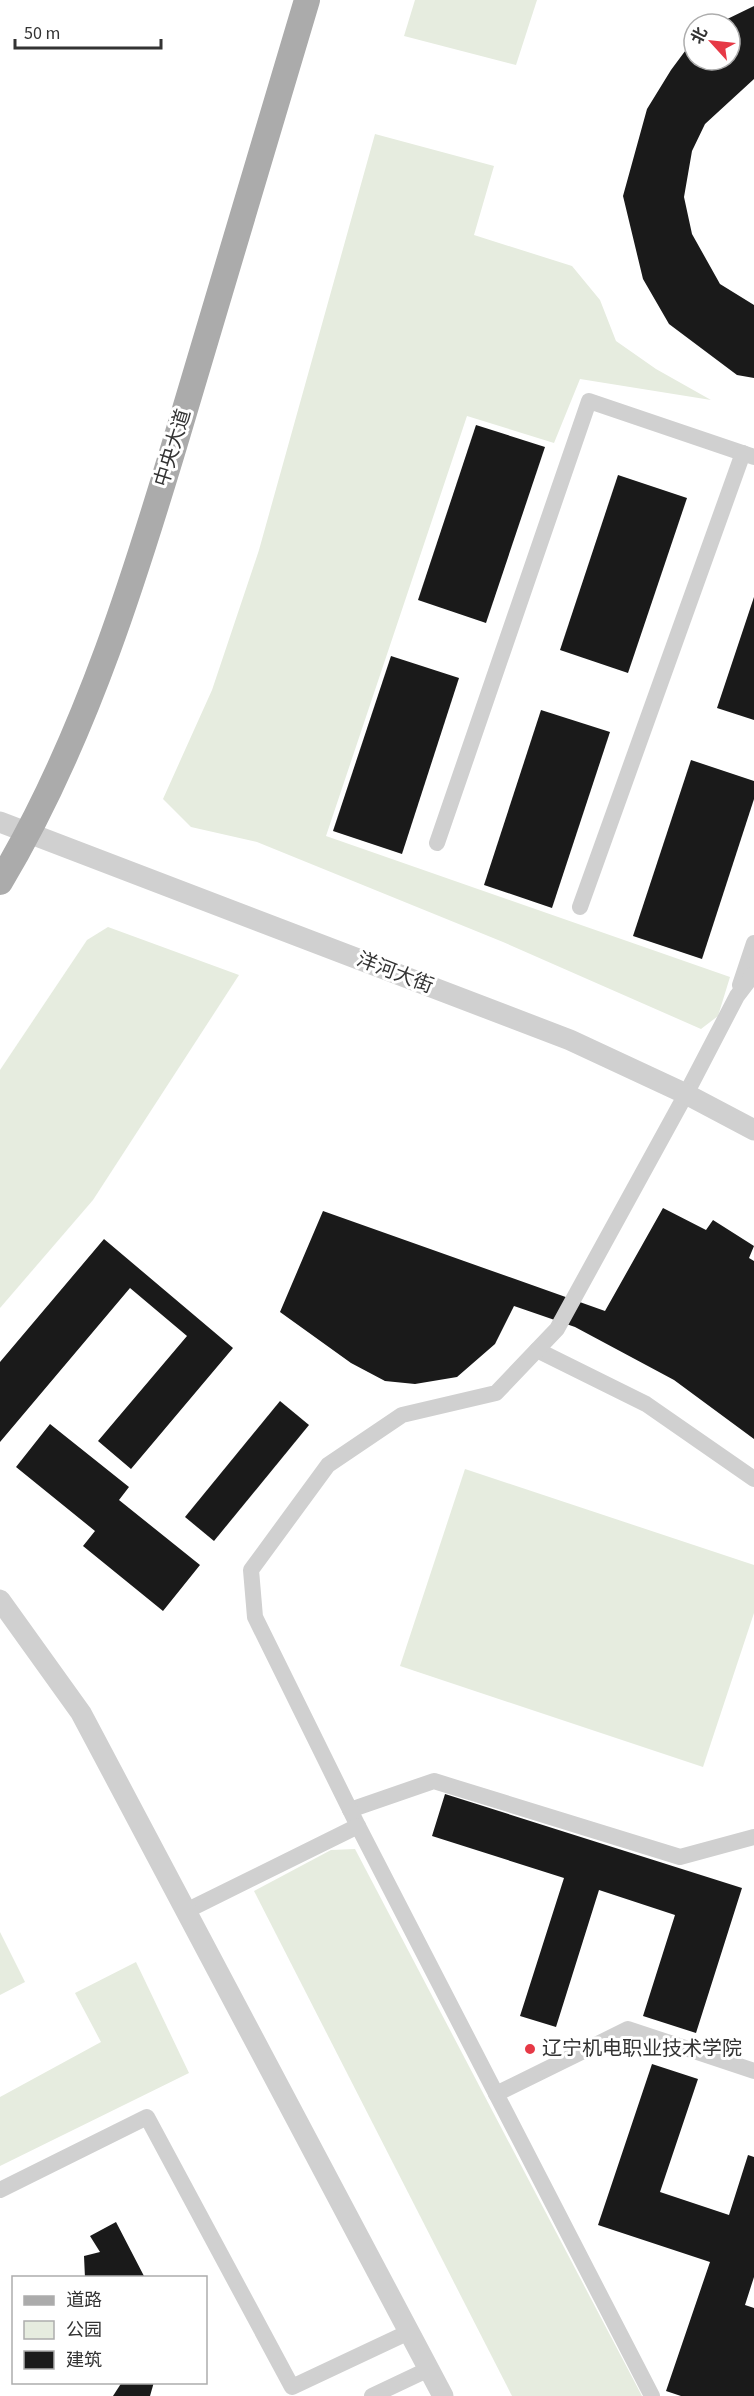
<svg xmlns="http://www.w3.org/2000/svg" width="754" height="2396" font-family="'Source Sans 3','Noto Sans SC',sans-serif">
	<rect width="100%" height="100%" fill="#fff"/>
	<g fill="#e6ecdf">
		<path d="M 415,0 L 537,0 L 516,65 L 404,36 Z"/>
		<path d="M 375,134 L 494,166 L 474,235 L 572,266 L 600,300 L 616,341 L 656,369 L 711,400 L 580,379 L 554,443 L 467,416 L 326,836 L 730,977 L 718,1016 L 701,1029 L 503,942 L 257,842 L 191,827 L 163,799 L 212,690 L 259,550 Z"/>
		<path d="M 108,927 L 239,975 L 93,1200 L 0,1308 L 0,1070 L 87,940 Z"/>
		<path d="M 465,1469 L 754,1565 L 754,1613 L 703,1767 L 400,1666 Z"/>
		<path d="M 355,1849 L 642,2396 L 512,2396 L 254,1891 L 331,1850 Z"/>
		<path d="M 0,1932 L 25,1982 L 0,1995 Z"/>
		<path d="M 136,1962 L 189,2073 L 0,2166 L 0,2097 L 101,2042 L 75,1993 Z"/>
	</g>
	<g fill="#1a1a1a">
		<path d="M 754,6 L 754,79 L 705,124 L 692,151 L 684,197 L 692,234 L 720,284 L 754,305 L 754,378 L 737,375 L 669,324 L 643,279 L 623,196 L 647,109 L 671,70 L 694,39 L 694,60 L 730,60 L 730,24 L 717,24 Z"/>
		<path d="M 476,425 L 545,447 L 486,623 L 418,600 Z"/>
		<path d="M 618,475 L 687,498 L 628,673 L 560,650 Z"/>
		<path d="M 754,597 L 754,720 L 717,708 Z"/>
		<path d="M 391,656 L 459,678 L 402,854 L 333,831 Z"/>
		<path d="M 541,710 L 610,732 L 552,908 L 484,885 Z"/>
		<path d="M 691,760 L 754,781 L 754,799 L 702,959 L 633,936 Z"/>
		<path d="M 663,1208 L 706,1230 L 713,1220 L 754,1246 L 749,1258 L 754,1261 L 754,1439 L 674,1380 L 575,1327 L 514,1306 L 495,1344 L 457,1377 L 415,1384 L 385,1381 L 351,1363 L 280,1312 L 323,1211 L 605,1311 Z"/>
		<path d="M 104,1239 L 233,1348 L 131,1469 L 98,1441 L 187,1336 L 130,1288 L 0,1442 L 0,1362 Z"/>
		<path d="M 280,1401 L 309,1425 L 214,1541 L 185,1517 Z"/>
		<path d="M 50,1424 L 129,1487 L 119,1500 L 200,1565 L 163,1611 L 83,1546 L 95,1531 L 16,1467 Z"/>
		<path d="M 445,1794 L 742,1888 L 696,2033 L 643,2016 L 675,1915 L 599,1890 L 556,2027 L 520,2016 L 564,1878 L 432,1836 Z"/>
		<path d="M 652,2064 L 698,2079 L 660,2192 L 729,2215 L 748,2155 L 754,2157 L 754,2277 L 745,2305 L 754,2308 L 754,2396 L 681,2396 L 666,2391 L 710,2262 L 598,2225 Z"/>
		<path d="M 116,2222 L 145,2278 L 85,2278 L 84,2256 L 100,2252 L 90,2236 Z"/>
		<path d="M 122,2382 L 154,2382 L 150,2396 L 113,2396 Z"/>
	</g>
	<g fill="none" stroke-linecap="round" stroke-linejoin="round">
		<g stroke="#d0d0d0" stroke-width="16">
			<path d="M 437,843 L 589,401 L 754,457"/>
			<path d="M 580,907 L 743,453"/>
			<path d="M 740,985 L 754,943"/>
			<path d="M 537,1350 L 646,1404 L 754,1479"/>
			<path d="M 350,1810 L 434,1781 L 680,1857 L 754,1837"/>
			<path d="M 358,1826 L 255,1617 L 251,1570 L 328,1465 L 402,1415 L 496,1393 L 557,1329 L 686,1094 L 737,996 L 754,974"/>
			<path d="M 186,1911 L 358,1826 L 652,2396"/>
			<path d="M 496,2094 L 628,2029 L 754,2071"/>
			<path d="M 0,2190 L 147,2117 L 292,2387 L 409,2332"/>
			<path d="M 372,2396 L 429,2369"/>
		</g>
		<g stroke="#d0d0d0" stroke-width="21">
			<path d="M 0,822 L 570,1040 L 686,1094 L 754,1130"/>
			<path d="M 0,1600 L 81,1713 L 443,2396"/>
		</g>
		<path stroke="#ababab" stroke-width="26" d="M 0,882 C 86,739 139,565 186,406 C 227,270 267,135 307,0"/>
	</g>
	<circle fill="#e63946" stroke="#fff" stroke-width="2" cx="530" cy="2049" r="6"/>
	<g text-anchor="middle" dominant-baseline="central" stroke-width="6" stroke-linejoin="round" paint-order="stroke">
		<g font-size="20" fill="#333" stroke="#fff">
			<text transform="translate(173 448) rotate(-73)">中央大道</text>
			<text transform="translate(395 973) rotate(21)">洋河大街</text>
		</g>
		<g font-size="20" fill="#333" stroke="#fff" text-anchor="start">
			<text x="542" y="2049">辽宁机电职业技术学院</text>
		</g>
	</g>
	<rect x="12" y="2276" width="195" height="108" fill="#ffffff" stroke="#adadad" stroke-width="1.5"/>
	<rect x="24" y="2296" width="30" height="9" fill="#ababab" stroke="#adadad" stroke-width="1.5"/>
	<text x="66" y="2306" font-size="18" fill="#333333">道路</text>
	<rect x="24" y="2321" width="30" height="18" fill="#e6ecdf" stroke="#adadad" stroke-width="1.5"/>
	<text x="66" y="2336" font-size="18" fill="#333333">公园</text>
	<rect x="24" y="2351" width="30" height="18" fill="#1a1a1a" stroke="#adadad" stroke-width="1.5"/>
	<text x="66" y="2366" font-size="18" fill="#333333">建筑</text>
	<g transform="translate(712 42) rotate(297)"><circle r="28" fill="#ffffff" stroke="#adadad" stroke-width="1.5"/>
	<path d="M0-4.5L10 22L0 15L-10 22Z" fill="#e63946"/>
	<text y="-9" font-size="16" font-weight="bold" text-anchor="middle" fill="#333333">北</text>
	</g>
	<path d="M15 39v9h146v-9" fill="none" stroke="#333333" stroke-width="3"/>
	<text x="24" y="39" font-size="18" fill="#333333" stroke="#ffffff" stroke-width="4.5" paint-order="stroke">50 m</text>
</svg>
